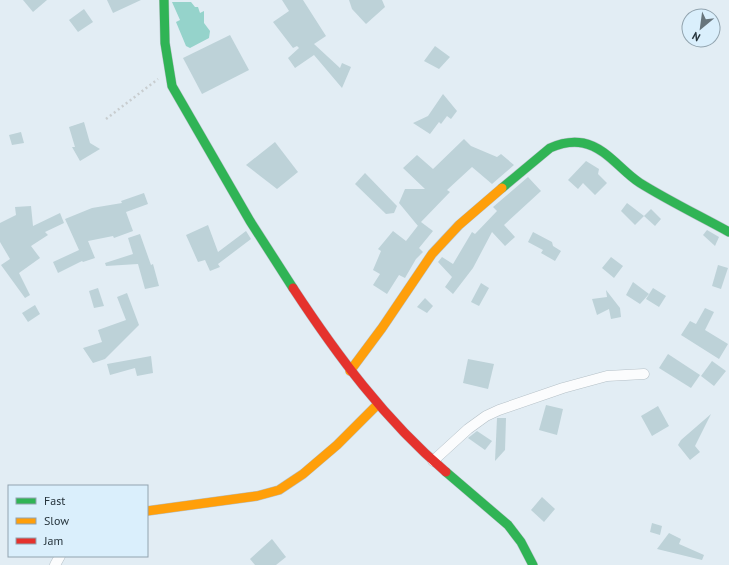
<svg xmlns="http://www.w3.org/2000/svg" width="729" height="565" font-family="'PT Sans',sans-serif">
	<rect width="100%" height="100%" fill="#e2edf4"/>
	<path fill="#95d3cb" d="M 172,2 L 191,2 L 195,7 L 198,7 L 200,13 L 204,11 L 204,23 L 210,31 L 209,38 L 190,48 L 186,46 L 176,22 L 180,20 Z"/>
	<g fill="#bdd2d8">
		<path d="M 23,0 L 47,0 L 33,12 Z"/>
		<path d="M 107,0 L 141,0 L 113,13 Z"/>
		<path d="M 282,0 L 303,0 L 326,36 L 314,44 L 340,68 L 342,63 L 351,67 L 342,88 L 314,55 L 295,68 L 288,58 L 299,48 L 297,46 L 293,48 L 273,22 L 289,11 Z"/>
		<path d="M 349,0 L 382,0 L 385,7 L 366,24 L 352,9 Z"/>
		<path d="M 84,9 L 93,22 L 78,32 L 69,20 Z"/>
		<path d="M 230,35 L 249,70 L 202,94 L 183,58 Z"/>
		<path d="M 435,46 L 450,57 L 439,69 L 424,61 Z"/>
		<path d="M 443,94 L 457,111 L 451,119 L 447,116 L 441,124 L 439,122 L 430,134 L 413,123 L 428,116 Z"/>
		<path d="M 84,122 L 90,143 L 100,149 L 80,161 L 72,147 L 75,147 L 69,127 Z"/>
		<path d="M 21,132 L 24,143 L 12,145 L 9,135 Z"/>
		<path d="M 464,139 L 471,146 L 497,157 L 501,154 L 514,165 L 492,184 L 472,167 L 447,190 L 450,192 L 421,222 L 433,231 L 419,248 L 423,252 L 416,259 L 405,278 L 399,275 L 387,294 L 373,285 L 380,274 L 373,270 L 381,251 L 378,249 L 393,231 L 406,241 L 420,223 L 418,226 L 399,203 L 405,189 L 425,189 L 403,168 L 417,155 L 433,169 Z"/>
		<path d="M 275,142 L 298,172 L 277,189 L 246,165 Z"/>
		<path d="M 586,161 L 599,169 L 598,174 L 607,183 L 595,195 L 583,183 L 578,189 L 568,180 Z"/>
		<path d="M 365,173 L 397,206 L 394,213 L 386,214 L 355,184 Z"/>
		<path d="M 528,177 L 541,191 L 504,225 L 515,237 L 505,246 L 492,232 L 473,268 L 453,294 L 445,287 L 452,277 L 438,262 L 442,257 L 453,264 L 472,232 L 475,234 L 497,211 L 493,207 Z"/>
		<path d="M 144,193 L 148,204 L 126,212 L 133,231 L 114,238 L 113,236 L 88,241 L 95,258 L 83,262 L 82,261 L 58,273 L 53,262 L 79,250 L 65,219 L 92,208 L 122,203 L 121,201 Z"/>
		<path d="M 627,203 L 644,216 L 635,225 L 621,211 Z"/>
		<path d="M 31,206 L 33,226 L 60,213 L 64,223 L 45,232 L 48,235 L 31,246 L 40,258 L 19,273 L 30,295 L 25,298 L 1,265 L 10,259 L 0,242 L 0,223 L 16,215 L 15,207 Z"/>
		<path d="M 651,209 L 661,219 L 655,226 L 644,216 Z"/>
		<path d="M 208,225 L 218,252 L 246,231 L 251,239 L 218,264 L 220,267 L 210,271 L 205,260 L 198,262 L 186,235 Z"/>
		<path d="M 707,230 L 719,237 L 715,246 L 703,235 Z"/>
		<path d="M 533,232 L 552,242 L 553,246 L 561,251 L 555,261 L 541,253 L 543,250 L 528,242 Z"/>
		<path d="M 140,234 L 151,265 L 153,264 L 159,286 L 145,289 L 138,264 L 106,266 L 105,263 L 133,254 L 128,238 Z"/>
		<path d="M 611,257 L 623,266 L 614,278 L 602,268 Z"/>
		<path d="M 718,265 L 728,268 L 721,289 L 712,286 Z"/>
		<path d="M 633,282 L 649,294 L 640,304 L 626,295 Z"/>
		<path d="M 481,283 L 489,288 L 479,306 L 471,302 Z"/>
		<path d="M 98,288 L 104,306 L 94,308 L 89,291 Z"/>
		<path d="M 653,288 L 666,296 L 659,307 L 646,299 Z"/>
		<path d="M 606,290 L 620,308 L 621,317 L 611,319 L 609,309 L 597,315 L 592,299 L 607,297 Z"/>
		<path d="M 127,293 L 139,325 L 105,359 L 93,363 L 83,348 L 102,342 L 98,330 L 126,320 L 117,297 Z"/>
		<path d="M 425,298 L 433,306 L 427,313 L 417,307 Z"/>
		<path d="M 35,305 L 40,314 L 28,322 L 22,313 Z"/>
		<path d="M 705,308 L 714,312 L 705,330 L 728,344 L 719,359 L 681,335 L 690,321 L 696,324 Z"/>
		<path d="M 668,354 L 700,375 L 691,388 L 659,368 Z"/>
		<path d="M 151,356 L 153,373 L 137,376 L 135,368 L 110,375 L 107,364 Z"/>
		<path d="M 468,359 L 494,364 L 488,389 L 463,383 Z"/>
		<path d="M 712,361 L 726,371 L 714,386 L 701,376 Z"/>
		<path d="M 546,405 L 563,409 L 557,435 L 539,430 Z"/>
		<path d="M 658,406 L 669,426 L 652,436 L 641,416 Z"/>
		<path d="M 711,414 L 695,446 L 700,452 L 690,460 L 678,445 L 681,440 Z"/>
		<path d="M 497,418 L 506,418 L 505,450 L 495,461 Z"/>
		<path d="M 477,431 L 492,441 L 485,450 L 468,438 Z"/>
		<path d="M 542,497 L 555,509 L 544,522 L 531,510 Z"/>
		<path d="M 652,523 L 662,526 L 660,535 L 650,532 Z"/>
		<path d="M 669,533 L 681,539 L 679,544 L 704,555 L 702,560 L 657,549 Z"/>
		<path d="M 272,539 L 286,557 L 276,565 L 255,565 L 250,559 Z"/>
	</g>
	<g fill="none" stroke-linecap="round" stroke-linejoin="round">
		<defs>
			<g id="street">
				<path d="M 433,461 L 468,429 L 486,416 L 499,410 L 563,388 L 607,376 L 644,374"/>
				<path d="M 55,565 L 60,556"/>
			</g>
			<g id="fast">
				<path d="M 164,0 L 165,43 L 172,86 L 250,221 L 293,288"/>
				<path d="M 502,188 L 550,148 C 559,144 572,141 583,143 C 607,148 621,171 640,183 C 669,201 700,216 729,232"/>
				<path d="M 446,472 L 508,525 L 521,542 L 533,565"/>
			</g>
			<g id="slow">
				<path d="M 350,371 L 382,328 L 432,254 L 459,225 L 502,188"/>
				<path d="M 147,511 L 257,496 L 279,490 L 303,474 L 337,445 L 378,404"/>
			</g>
			<path id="jam" d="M 293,288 C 337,355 385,420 446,472"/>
		</defs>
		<use href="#street" stroke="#b5c0c7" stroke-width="11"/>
		<use href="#fast" stroke="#b5c0c7" stroke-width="10"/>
		<use href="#slow" stroke="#b5c0c7" stroke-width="10"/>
		<use href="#jam" stroke="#b5c0c7" stroke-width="10"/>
		<path stroke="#c8cdcf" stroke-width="2.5" stroke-dasharray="2 3" stroke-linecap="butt" d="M 106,119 L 158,79"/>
		<use href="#street" stroke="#fbfcfd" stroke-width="10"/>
		<use href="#fast" stroke="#30b455" stroke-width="9"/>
		<use href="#slow" stroke="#ff9f0a" stroke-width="9"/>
		<use href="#jam" stroke="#e5322d" stroke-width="9"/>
	</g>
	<rect x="8" y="485" width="140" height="72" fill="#daeffc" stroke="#92a4af"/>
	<rect x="16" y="498" width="20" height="6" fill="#30b455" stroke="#92a4af"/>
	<text x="44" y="505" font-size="12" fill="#26343c">Fast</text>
	<rect x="16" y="518" width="20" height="6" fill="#ff9f0a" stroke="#92a4af"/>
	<text x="44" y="525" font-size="12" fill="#26343c">Slow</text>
	<rect x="16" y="538" width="20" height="6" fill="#e5322d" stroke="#92a4af"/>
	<text x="44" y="545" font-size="12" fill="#26343c">Jam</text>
	<g transform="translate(701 28) rotate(209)"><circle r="19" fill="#daeffc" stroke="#92a4af"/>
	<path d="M0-3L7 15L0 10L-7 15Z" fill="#68757c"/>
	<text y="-6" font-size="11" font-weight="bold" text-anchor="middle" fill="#26343c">N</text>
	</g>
</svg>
